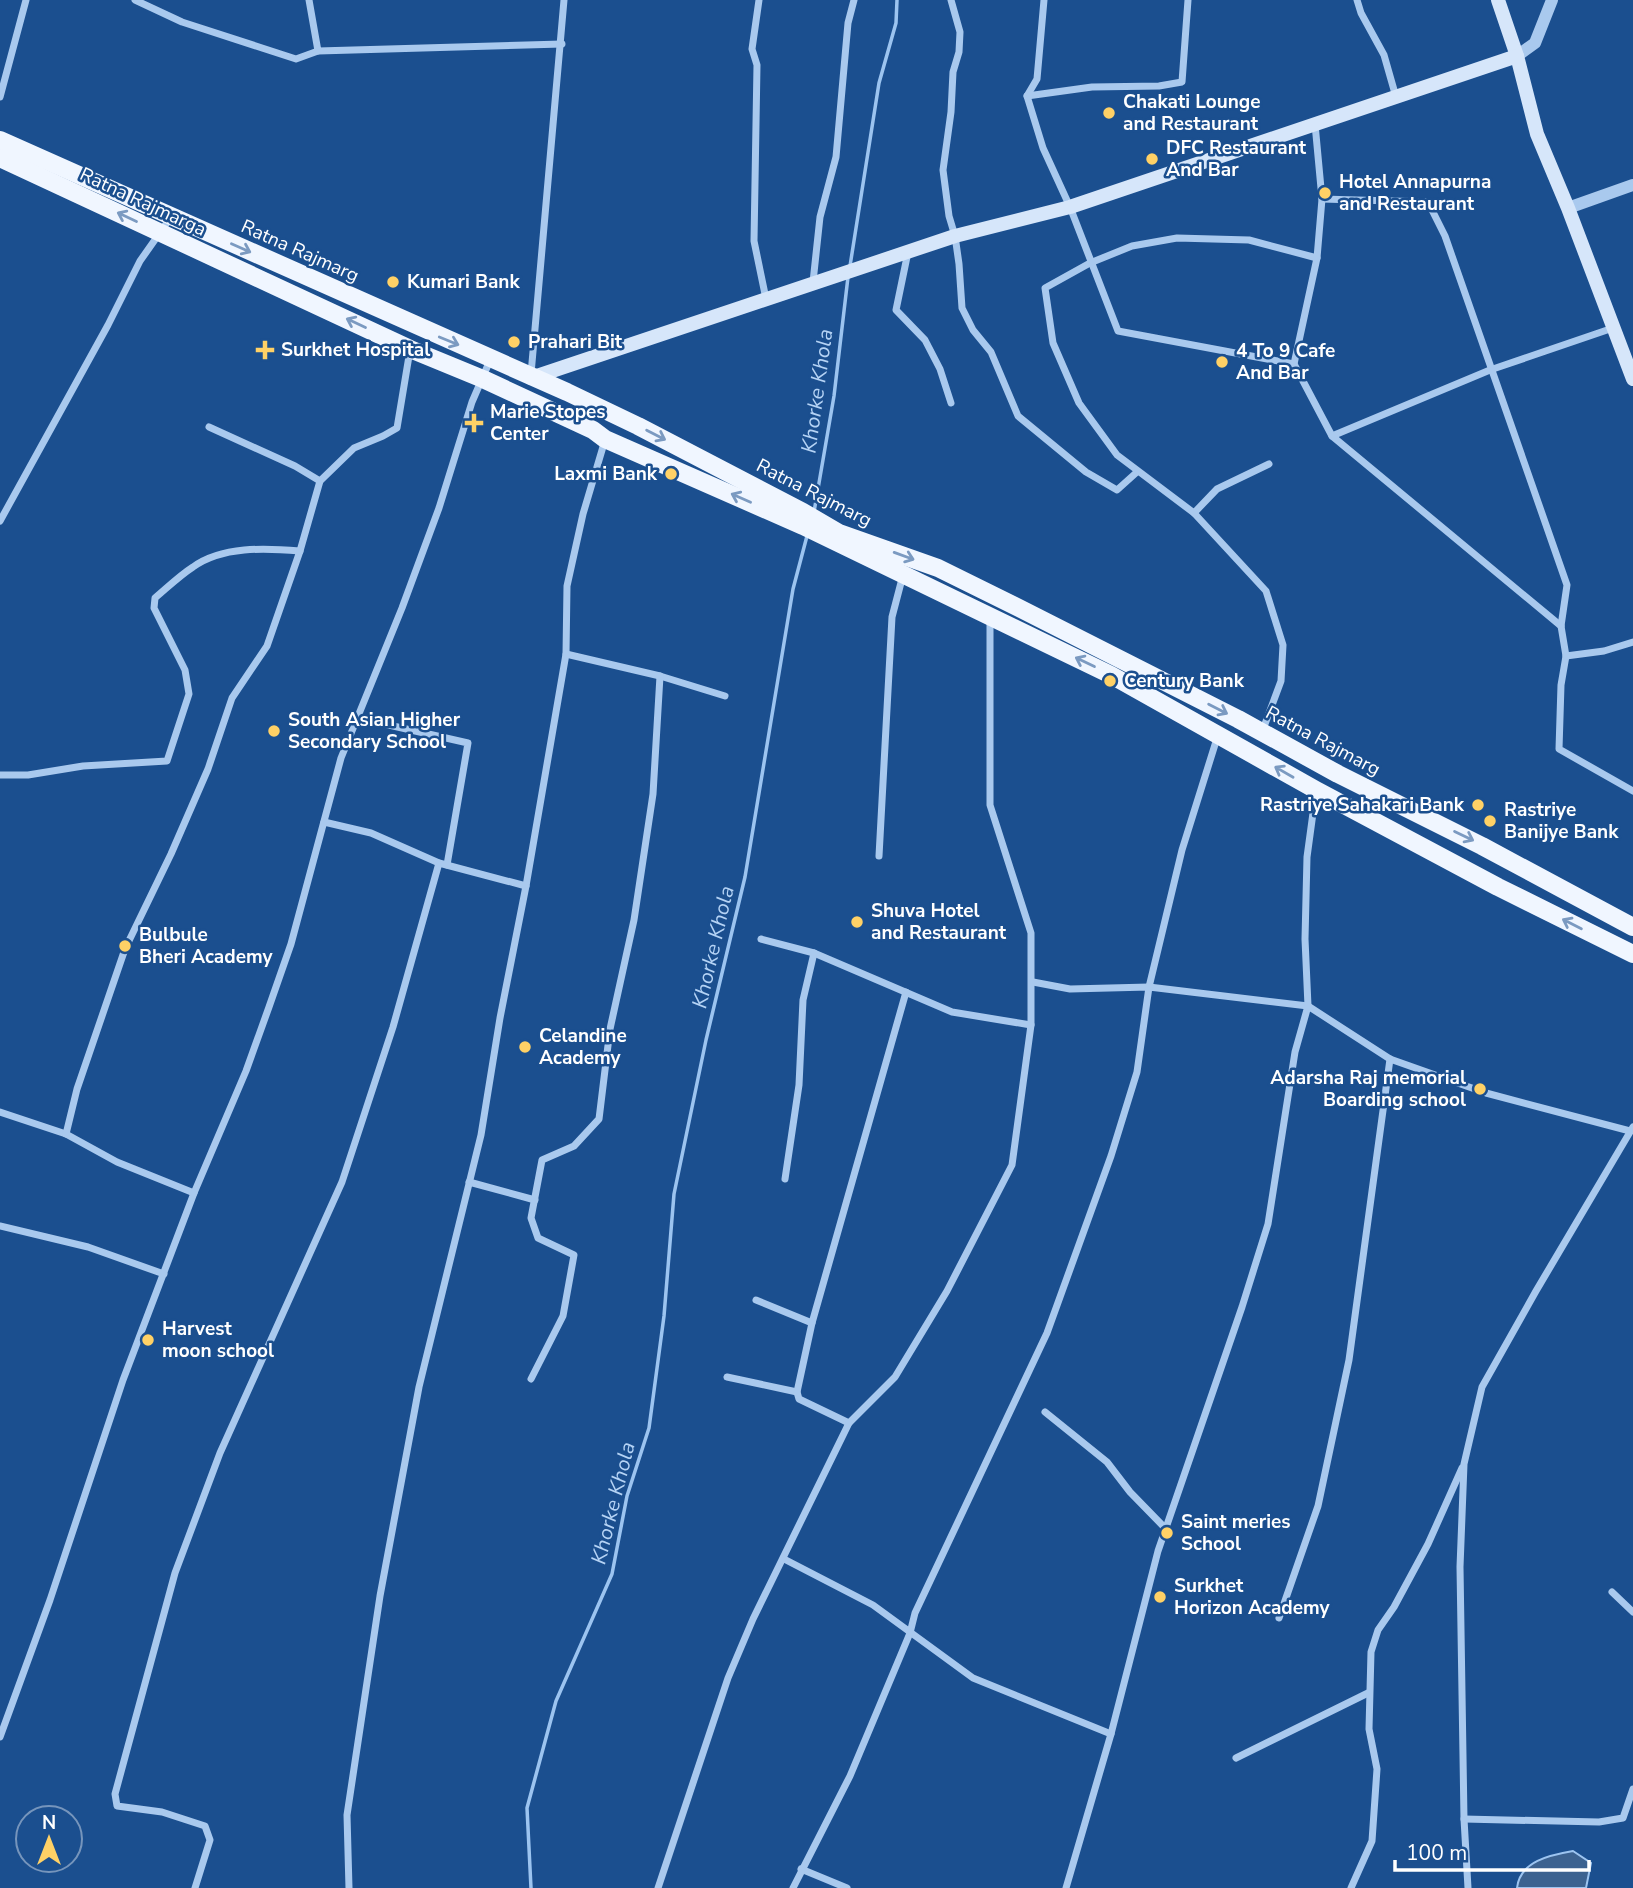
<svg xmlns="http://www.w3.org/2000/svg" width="1633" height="1888" font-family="'Nunito Sans',sans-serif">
	<rect width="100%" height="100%" fill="#1b4f8f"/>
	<path fill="#3c6290" stroke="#9cc4f0" stroke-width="2" d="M 1573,1851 L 1591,1863 L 1586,1888 L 1517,1888 C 1520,1861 1550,1855 1573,1851 Z"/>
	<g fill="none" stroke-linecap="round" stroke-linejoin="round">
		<g stroke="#9cc4f0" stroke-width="3.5">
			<path d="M 850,266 L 879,83 L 896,23 L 897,0"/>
			<path d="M 814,512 L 834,396 L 848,277"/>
			<path d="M 531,1888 L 527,1808 L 556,1701 L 612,1574 L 627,1496 L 649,1428 L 664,1316 L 674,1194 L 706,1040 L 745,877 L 793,589 L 807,536"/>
		</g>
		<g stroke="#a9c9ee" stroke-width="7">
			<path d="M 135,0 L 182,22 L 296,59 L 318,51"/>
			<path d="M 309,0 L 318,51 L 562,44"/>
			<path d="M 759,0 L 752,49 L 757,65 L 754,241 L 766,299"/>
			<path d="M 951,0 L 960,32 L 959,52 L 953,72 L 951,112 L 943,170 L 949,216 L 955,236 L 959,264 L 962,308 L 973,330 L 991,352 L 1018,416 L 1086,472 L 1117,490 L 1137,472"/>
			<path d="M 1044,0 L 1037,79 L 1027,96 L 1043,148 L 1070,207 L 1118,331 L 1294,364"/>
			<path d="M 1357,0 L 1361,13 L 1384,55 L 1396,97"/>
			<path d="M 1027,96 L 1092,87 L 1159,86 L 1182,82 L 1188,0"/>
			<path d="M 0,97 L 26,0"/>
			<path d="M 1315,124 L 1322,199 L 1428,202 L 1445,236 L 1567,585 L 1561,626 L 1566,656 L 1561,685 L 1559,749 L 1633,791"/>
			<path d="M 1322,199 L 1317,258 L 1294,364 L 1332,436 L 1561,626"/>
			<path d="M 908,252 L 896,310 L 925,340 L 940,369 L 951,403"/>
			<path d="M 813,282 L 820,217 L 836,157 L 848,23 L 854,0"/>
			<path d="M 531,374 L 564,0"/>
			<path d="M 209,427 L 295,466 L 320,481"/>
			<path d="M 1332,436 L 1490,370 L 1613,328"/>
			<path d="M 1194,513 L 1217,489 L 1269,464"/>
			<path d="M 0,521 L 108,325 L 140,261 L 171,217"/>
			<path d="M 566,654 L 660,676 L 725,696"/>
			<path d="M 1566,656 L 1604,651 L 1633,642"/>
			<path d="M 358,718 L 468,743 L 447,865"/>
			<path d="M 1262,732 L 1281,681 L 1283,645 L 1266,591 L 1194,513 L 1117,455 L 1079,403 L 1053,343 L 1045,288 L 1090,263 L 1132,246 L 1177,238 L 1249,240 L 1317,258"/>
			<path d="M 0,775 L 28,775 L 83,766 L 167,761 L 189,694 L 185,670 L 154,608 L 155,598 C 167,588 179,576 193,567 C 222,546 265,548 300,551"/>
			<path d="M 324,822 L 371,833 L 439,863 L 526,886"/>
			<path d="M 879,856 L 892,617 L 903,575"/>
			<path d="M 761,939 L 814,953 L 952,1012 L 1031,1025"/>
			<path d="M 1033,982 L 1070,989 L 1149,987 L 1308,1006 L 1390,1059 L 1486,1093 L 1630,1131"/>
			<path d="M 0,1112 L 66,1134 L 117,1162 L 194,1193"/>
			<path d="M 66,1134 L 77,1089 L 125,949 L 171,854 L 208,769 L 232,698 L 267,646 L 300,551 L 320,481 L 354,448 L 383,436 L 397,428 L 410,350"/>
			<path d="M 785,1179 L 799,1085 L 803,1000 L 814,953"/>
			<path d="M 469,1182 L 535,1200"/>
			<path d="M 0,1226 L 88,1247 L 164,1274"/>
			<path d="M 756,1300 L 812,1323"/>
			<path d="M 727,1377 L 797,1392"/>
			<path d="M 531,1379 L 563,1316 L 574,1255 L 538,1238 L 531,1218 L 542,1160 L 574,1146 L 599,1119 L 610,1029 L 634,920 L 653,794 L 660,676"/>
			<path d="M 1045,1412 L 1107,1462 L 1130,1492 L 1166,1529"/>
			<path d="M 849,1423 L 799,1399 L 797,1392 L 812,1323 L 906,992"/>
			<path d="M 784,1559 L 873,1605 L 973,1678 L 1111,1734"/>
			<path d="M 1612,1592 L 1633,1612"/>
			<path d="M 1279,1618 L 1318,1506 L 1349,1360 L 1390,1059"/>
			<path d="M 0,1737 L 50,1600 L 123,1380 L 194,1193 L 246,1071 L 269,1007 L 291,944 L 341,758 L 402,608 L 439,508 L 472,402 L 491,358"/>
			<path d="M 1236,1758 L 1368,1693"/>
			<path d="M 1464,1819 L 1599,1822 L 1623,1818 L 1633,1789"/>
			<path d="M 801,1869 L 847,1888"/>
			<path d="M 195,1888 L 210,1840 L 205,1826 L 162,1812 L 117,1806 L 115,1794 L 175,1573 L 220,1453 L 342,1182 L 393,1027 L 439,863"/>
			<path d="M 349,1888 L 347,1815 L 380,1596 L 419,1387 L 481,1135 L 500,1018 L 526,886 L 566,654 L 567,586 L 583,514 L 605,440"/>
			<path d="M 658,1888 L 728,1678 L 753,1619 L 849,1423 L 895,1377 L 947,1291 L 1012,1165 L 1031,1025 L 1031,933 L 990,805 L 990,620"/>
			<path d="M 793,1888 L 850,1776 L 910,1633 L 915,1613 L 1047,1333 L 1111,1156 L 1137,1072 L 1149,987 L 1182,850 L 1218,735"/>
			<path d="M 1066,1888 L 1111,1734 L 1158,1551 L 1242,1307 L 1268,1224 L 1295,1052 L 1308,1006 L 1305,939 L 1307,857 L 1316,791"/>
			<path d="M 1351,1888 L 1372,1841 L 1377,1769 L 1369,1729 L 1371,1652 L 1378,1630 L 1394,1607 L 1428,1544 L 1462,1468"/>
			<path d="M 1468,1888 L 1464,1819 L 1460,1567 L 1464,1464 L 1482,1387 L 1536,1291 L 1633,1127"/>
		</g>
		<g stroke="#a9c9ee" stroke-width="12">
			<path d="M 1517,56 L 1535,43 L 1552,0"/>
			<path d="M 1568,208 L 1633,185"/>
		</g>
		<g stroke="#d6e6fa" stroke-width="14">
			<path d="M 1498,0 L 1517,56 L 1537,134 L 1568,208 L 1633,379"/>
			<path d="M 531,378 L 955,236 L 1070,207 L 1517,56"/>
		</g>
		<g stroke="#f0f6ff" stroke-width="18">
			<path d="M 0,140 L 567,392 L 638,426 L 803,512 L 839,533 L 938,568 L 1019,608 L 1238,719 L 1338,774 L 1482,846 L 1633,927"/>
			<path d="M 0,158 L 410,349 L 483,379 L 593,430 L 605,439 L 803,526 L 1111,675 L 1316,790 L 1498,887 L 1633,954"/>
		</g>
	</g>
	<defs><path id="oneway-shaft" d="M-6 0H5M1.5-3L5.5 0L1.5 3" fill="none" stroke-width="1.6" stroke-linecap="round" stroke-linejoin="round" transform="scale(1.75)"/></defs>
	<g stroke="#7b9ac1">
		<use href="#oneway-shaft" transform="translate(127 217) rotate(-155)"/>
		<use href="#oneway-shaft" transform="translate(241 248) rotate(24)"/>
		<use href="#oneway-shaft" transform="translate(356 323) rotate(-155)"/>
		<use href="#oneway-shaft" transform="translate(449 341) rotate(22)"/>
		<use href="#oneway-shaft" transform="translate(656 435) rotate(27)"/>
		<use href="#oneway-shaft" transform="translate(741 498) rotate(-156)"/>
		<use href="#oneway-shaft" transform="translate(904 556) rotate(20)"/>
		<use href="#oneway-shaft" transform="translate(1085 662) rotate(-154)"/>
		<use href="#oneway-shaft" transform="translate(1218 709) rotate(27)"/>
		<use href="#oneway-shaft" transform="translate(1284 772) rotate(-150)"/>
		<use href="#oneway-shaft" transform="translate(1464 836) rotate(26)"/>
		<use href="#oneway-shaft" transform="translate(1572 924) rotate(-153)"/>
	</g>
	<g fill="#ffd166" stroke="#1b4f8f" stroke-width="2.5">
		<circle cx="1109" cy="113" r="7"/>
		<circle cx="1152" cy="159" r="7"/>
		<circle cx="1325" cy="193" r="7"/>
		<circle cx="393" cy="282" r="7"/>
		<circle cx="514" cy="342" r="7"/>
		<path d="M261.5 339.5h7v7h7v7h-7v7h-7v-7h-7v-7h7z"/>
		<circle cx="1222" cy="362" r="7"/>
		<path d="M470.5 412.5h7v7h7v7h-7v7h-7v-7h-7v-7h7z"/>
		<circle cx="671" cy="474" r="7"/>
		<circle cx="1110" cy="681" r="7"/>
		<circle cx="274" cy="731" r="7"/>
		<circle cx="1478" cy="805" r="7"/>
		<circle cx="1490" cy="821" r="7"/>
		<circle cx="857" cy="922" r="7"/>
		<circle cx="125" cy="946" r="7"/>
		<circle cx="525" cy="1047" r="7"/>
		<circle cx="1480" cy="1089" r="7"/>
		<circle cx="148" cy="1340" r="7"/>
		<circle cx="1167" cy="1533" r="7"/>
		<circle cx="1160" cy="1597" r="7"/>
	</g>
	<g text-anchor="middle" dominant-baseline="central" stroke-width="5" stroke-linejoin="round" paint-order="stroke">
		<g font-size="19" font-weight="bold" fill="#fff" stroke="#1b4f8f" text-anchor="start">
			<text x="1123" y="102">Chakati Lounge<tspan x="1123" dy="22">and Restaurant</tspan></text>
			<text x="1166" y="148">DFC Restaurant<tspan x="1166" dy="22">And Bar</tspan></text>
			<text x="1339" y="182">Hotel Annapurna<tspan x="1339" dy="22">and Restaurant</tspan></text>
			<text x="407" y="282">Kumari Bank</text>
			<text x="528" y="342">Prahari Bit</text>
			<text x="281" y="350">Surkhet Hospital</text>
			<text x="1236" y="351">4 To 9 Cafe<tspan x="1236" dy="22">And Bar</tspan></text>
			<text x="490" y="412">Marie Stopes<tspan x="490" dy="22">Center</tspan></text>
			<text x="657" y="474" text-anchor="end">Laxmi Bank</text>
			<text x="1124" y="681">Century Bank</text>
			<text x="288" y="720">South Asian Higher<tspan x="288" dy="22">Secondary School</tspan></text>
			<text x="1464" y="805" text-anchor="end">Rastriye Sahakari Bank</text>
			<text x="1504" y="810">Rastriye<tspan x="1504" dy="22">Banijye Bank</tspan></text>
			<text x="871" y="911">Shuva Hotel<tspan x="871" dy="22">and Restaurant</tspan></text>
			<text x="139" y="935">Bulbule<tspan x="139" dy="22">Bheri Academy</tspan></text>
			<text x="539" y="1036">Celandine<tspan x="539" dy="22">Academy</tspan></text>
			<text x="1466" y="1078" text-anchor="end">Adarsha Raj memorial<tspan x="1466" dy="22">Boarding school</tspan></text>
			<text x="162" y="1329">Harvest<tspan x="162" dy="22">moon school</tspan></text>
			<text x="1181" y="1522">Saint meries<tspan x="1181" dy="22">School</tspan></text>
			<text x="1174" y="1586">Surkhet<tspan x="1174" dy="22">Horizon Academy</tspan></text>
		</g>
		<g font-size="19" fill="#fff" stroke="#1b4f8f">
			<text transform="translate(143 202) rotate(25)">Ratna Rajmarga</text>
			<text transform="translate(300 251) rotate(24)">Ratna Rajmarg</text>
			<text transform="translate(814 493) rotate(27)">Ratna Rajmarg</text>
			<text transform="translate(1323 741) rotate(28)">Ratna Rajmarg</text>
		</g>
		<g font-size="21" font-style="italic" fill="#b5d3f5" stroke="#1b4f8f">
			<text transform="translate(817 391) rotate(-82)">Khorke Khola</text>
			<text transform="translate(713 947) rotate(-77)">Khorke Khola</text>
			<text transform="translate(613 1503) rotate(-76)">Khorke Khola</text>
		</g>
	</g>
	<g transform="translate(49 1839)"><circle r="33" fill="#1b4f8f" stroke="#7695bc" stroke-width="2"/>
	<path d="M0-5L12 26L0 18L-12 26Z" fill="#ffd166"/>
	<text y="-10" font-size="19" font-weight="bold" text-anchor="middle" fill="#ffffff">N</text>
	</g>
	<path d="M1395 1860v10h194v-10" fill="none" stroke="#ffffff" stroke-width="3.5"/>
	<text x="1406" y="1860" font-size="21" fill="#ffffff" stroke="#1b4f8f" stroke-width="5" paint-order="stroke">100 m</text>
</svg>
